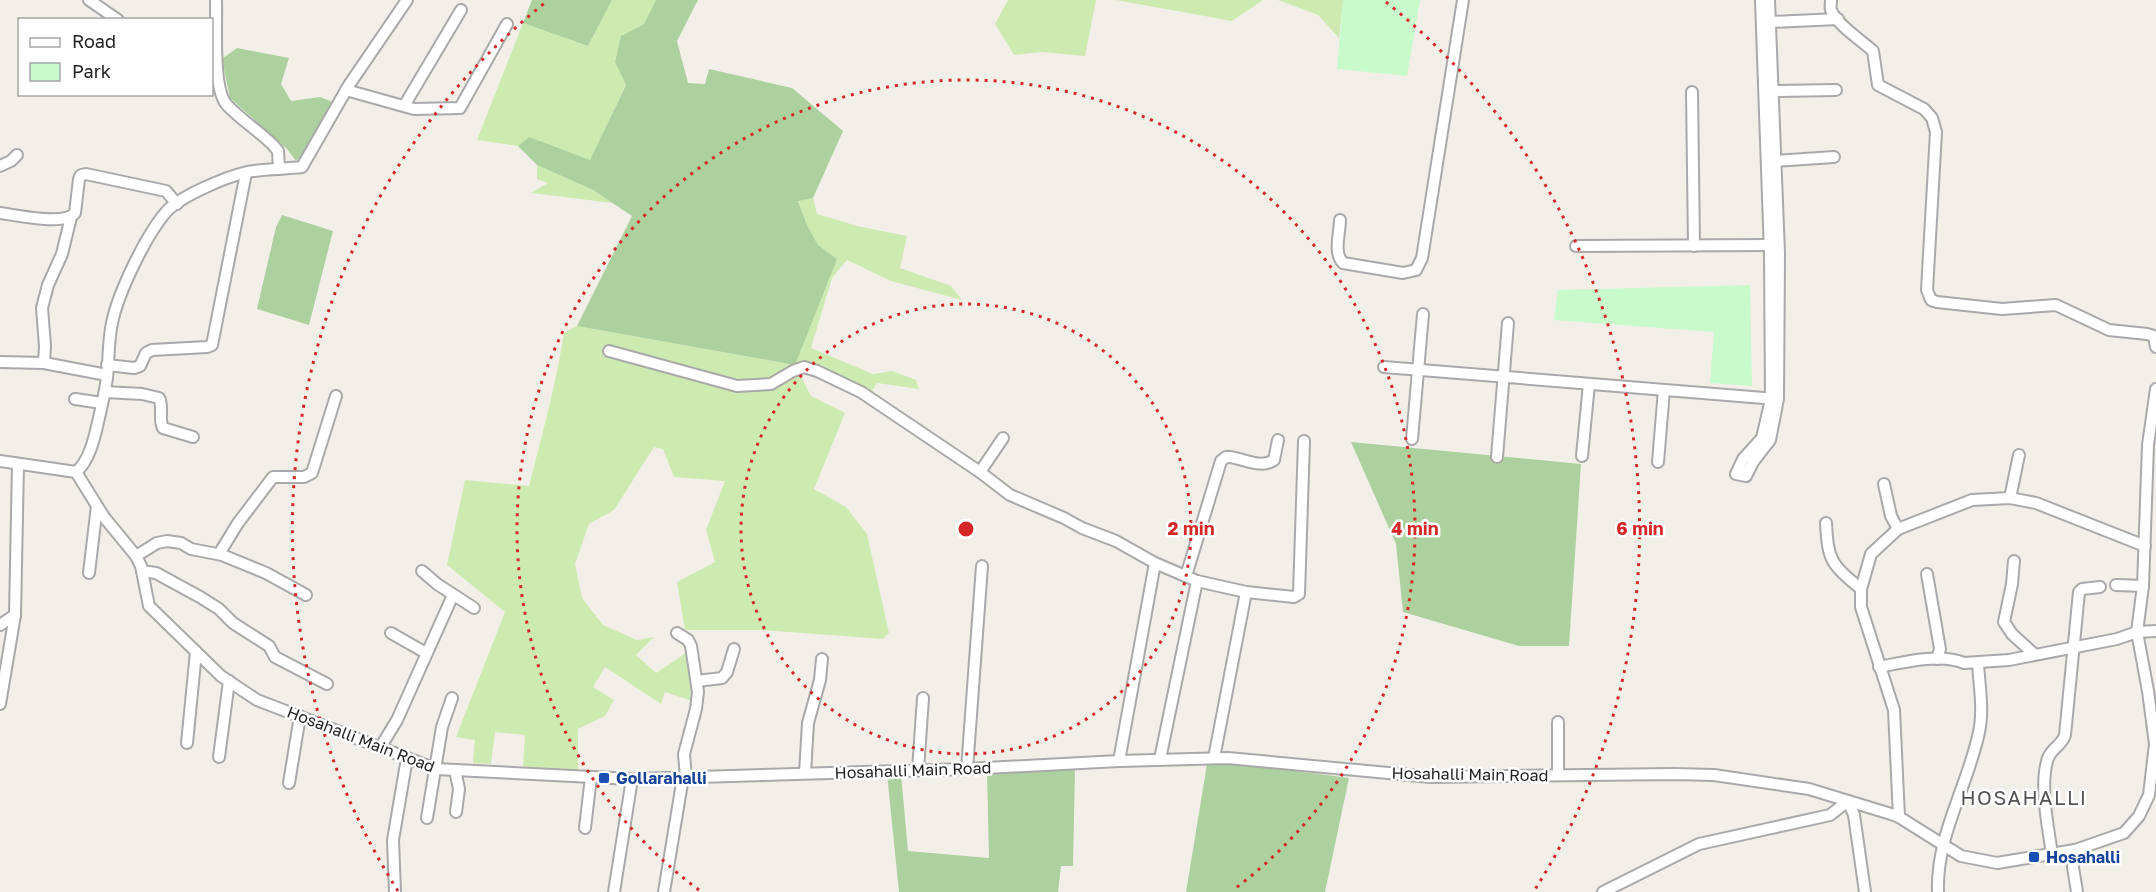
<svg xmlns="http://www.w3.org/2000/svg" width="2156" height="892" font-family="'Golos Text',sans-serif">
	<rect width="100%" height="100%" fill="#f2efe9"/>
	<g fill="#cdebb0">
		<path d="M 612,0 L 656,0 L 644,24 L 621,37 L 615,62 L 626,84 L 590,161 L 529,138 L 518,146 L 477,140 L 523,23 L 588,46 Z"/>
		<path d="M 1008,0 L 1096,0 L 1085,56 L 1042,52 L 1014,55 L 995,24 Z"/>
		<path d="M 1116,0 L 1263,0 L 1232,21 Z"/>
		<path d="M 1278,0 L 1343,0 L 1339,38 L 1318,15 Z"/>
		<path d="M 537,165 L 593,190 L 613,203 L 531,193 L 548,183 L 537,179 Z"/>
		<path d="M 813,198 L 817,214 L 857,226 L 907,236 L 900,268 L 951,286 L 962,300 L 891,281 L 847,260 L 832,278 L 811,348 L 873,374 L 892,371 L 916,380 L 919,389 L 877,383 L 870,394 L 795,365 L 811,396 L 845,413 L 814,489 L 846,507 L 867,534 L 889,633 L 883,639 L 762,630 L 685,630 L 677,582 L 715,562 L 706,530 L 725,481 L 674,477 L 663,449 L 654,447 L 614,510 L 589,524 L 575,564 L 582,598 L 603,625 L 637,640 L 654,637 L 636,655 L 656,673 L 686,653 L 690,671 L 692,701 L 665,692 L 661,704 L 605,667 L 593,687 L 614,700 L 605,716 L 578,729 L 578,769 L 523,768 L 525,735 L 495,732 L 491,764 L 473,763 L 475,740 L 456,737 L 505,612 L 447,565 L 465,480 L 529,486 C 542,435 556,384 564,333 L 577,326 L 795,365 L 818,245 L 807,225 L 798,200 Z"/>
	</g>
	<g fill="#add19e">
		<path d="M 532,0 L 612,0 L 588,46 L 523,23 Z"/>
		<path d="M 656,0 L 698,0 L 677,41 L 688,83 L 705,84 L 709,69 L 792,88 L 843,131 L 813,198 L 798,201 L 807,225 L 818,245 L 837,259 L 795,365 L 577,326 L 632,216 L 593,190 L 537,165 L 518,146 L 529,137 L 590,160 L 626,85 L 615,62 L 621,36 L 644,24 Z"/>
		<path d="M 237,48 L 289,58 L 281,84 L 291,101 L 320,97 L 333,102 L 308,150 L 296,161 L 287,149 L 230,98 L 222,59 Z"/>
		<path d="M 282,215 L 333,231 L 309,325 L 257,309 L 276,227 Z"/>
		<path d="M 1351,442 L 1581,464 L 1569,646 L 1519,646 L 1403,612 L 1396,544 Z"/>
		<path d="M 1207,764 L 1258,766 L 1349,778 L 1325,892 L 1186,892 Z"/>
		<path d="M 1075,768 L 1073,866 L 1061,866 L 1058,892 L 899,892 L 887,774 L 901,774 L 908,851 L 989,858 L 987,771 Z"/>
	</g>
	<g fill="#c8facc">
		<path d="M 1343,0 L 1420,0 L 1407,76 L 1337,69 Z"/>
		<path d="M 1750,285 L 1752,386 L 1710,383 L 1714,332 L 1554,320 L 1558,290 Z"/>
	</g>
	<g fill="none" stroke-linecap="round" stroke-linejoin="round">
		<defs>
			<g id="minor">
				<path d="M 89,0 L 118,20"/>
				<path d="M 216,0 C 217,23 212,89 227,105 C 241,120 259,131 273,145 L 278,151 L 279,169"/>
				<path d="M 1761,0 L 1770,253 L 1771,399 L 1762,438 L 1743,459 L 1736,474 L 1746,476 L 1753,462 L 1770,440 L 1778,399 L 1779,253 L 1769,0"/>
				<path d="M 1831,0 C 1831,3 1830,7 1831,10 C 1836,24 1862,41 1873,51 L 1878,85 L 1924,109 L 1932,118 L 1936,132 L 1927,290 L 1931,300 L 1937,302 L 2002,309 L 2056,305 L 2109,330 L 2147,334 L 2154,336 L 2156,347"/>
				<path d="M 1770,22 L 1838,19"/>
				<path d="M 346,90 L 414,109 L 460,108 L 507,24"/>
				<path d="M 1773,91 L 1836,90"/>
				<path d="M 1692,92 L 1694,246"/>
				<path d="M 404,106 L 461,10"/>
				<path d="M 1775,161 L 1834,157"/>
				<path d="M 0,166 L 11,161 L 17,155"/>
				<path d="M 0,213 C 17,215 64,226 75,213 L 79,179 L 81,175 L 86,174 L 166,191 L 177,204"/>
				<path d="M 1340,220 C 1340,233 1333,253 1343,263 L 1403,273 L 1416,270 L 1422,258 L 1463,0"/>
				<path d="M 1576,246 L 1770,245"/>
				<path d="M 609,351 L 737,386 L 771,384 L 793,371 L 804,367 L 817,371 L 861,392 L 980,472 L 1010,495 L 1064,518 L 1082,528 L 1116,541 L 1155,563 L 1197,581 L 1246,592 L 1294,597 L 1299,594 L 1304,441"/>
				<path d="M 0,362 L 44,363 L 107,375"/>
				<path d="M 44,363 L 45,346 L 42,308 L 48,285 L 62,254 L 71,217"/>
				<path d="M 107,365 L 134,368 L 140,366 L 146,353 L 152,350 L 207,347 L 212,345 L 246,173"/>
				<path d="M 1384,367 L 1776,399"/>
				<path d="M 105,392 L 142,394 L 159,398 C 164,407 158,419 163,428 L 193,437"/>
				<path d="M 75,399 L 102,403"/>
				<path d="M 1412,439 L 1423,314"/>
				<path d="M 1582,456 L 1589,384"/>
				<path d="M 1497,457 L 1508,323"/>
				<path d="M 0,461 L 76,472 L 104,517 L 136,556 L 141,566 L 149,606 L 221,676 L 257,700 L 436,769 L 632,779 L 967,769 L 1119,761 L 1228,758 L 1431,777 L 1674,774 L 1714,775 L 1809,789 L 1891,814 L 1899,817 L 1961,856 L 1997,863 L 2075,850 L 2124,833 L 2139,816 L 2149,795 L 2155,744 L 2148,691 L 2137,632 L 2143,586 L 2148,445 L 2156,389"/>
				<path d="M 1658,462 L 1664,390"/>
				<path d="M 76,472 C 90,461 95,435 99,418 C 102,405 105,391 107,378 C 109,359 108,341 112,323 C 118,293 146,235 166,212 C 180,196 226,177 247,172 C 265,169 284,169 302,167 L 349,85 L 407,0"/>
				<path d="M 980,472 L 1003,438"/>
				<path d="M 1884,484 L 1891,516 L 1898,529"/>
				<path d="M 2010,498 L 2019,455"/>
				<path d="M 1826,523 C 1828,561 1831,564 1861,589"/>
				<path d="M 219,554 L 238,523 L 273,477 L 304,477 L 312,473 L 336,396"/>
				<path d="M 136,556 L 157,543 L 167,541 L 181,543 L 191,549 L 222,555 L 266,573 L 306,595"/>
				<path d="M 2014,561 L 2012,584 L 2004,622 L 2012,634 L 2034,654"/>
				<path d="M 142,571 L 156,573 L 200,597 L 219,609 L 233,623 L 269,646 L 275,657 L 327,684"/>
				<path d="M 422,571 L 437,584 L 474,608"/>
				<path d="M 89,573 L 97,506"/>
				<path d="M 1927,574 L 1940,649 L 1937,659"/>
				<path d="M 1186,576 L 1221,461 L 1226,457 L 1230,457 C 1245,459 1261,469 1274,460 L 1278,440"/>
				<path d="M 2116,585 L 2143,586"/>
				<path d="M 0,625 L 15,615 L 18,465"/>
				<path d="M 391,633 L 426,653"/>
				<path d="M 677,633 L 688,640 L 691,646 L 698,692 L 696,709 L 684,754 L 686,777"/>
				<path d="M 1879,667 C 1904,662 1940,653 1964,663 L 2009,660 L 2117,639 L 2137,632 L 2156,631"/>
				<path d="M 697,681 L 722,678 L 727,672 L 734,649"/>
				<path d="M 0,704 L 15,615"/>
				<path d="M 1558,722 L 1558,775"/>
				<path d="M 187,743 L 196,652"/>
				<path d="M 380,748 L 397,720 L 453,595"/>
				<path d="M 219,757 L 229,681"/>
				<path d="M 1214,758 L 1246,592"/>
				<path d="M 1160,759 L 1197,581"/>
				<path d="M 1119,761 L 1155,563"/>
				<path d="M 967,769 L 982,566"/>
				<path d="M 455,770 L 459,789 L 456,812"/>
				<path d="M 918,770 L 923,698"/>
				<path d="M 805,773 L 808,723 L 820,680 L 822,659"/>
				<path d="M 289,783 L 300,716"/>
				<path d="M 1899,817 L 1894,710 L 1861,607 L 1861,589 L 1871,554 L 1898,529 L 1972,500 L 2010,498 L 2036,503 L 2145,546"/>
				<path d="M 427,818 L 442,727 L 452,698"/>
				<path d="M 585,828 L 591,777"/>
				<path d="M 2075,850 L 2073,867 L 2077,892"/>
				<path d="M 2052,854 C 2048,826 2039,785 2048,758 C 2052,748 2062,745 2065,735 L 2079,592 L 2082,589 L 2100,587"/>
				<path d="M 395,892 L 393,840 L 407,758"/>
				<path d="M 614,892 L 632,779"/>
				<path d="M 664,892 L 683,777"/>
				<path d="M 1603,892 L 1699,844 L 1830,815 L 1848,801 L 1854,815 L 1865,892"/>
				<path d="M 1938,892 C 1936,835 1968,786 1979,732 C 1984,710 1979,684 1978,663"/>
			</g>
		</defs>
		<use href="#minor" stroke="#a9a9a9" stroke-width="14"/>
		<use href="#minor" stroke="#fff" stroke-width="10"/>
	</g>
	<g fill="none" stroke="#d62828" stroke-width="3" stroke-dasharray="3 6">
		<circle cx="966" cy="529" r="225"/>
		<path d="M699 890A449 449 0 1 1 1233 890"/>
		<path d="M398 891A674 674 0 0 1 546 2M1386 2A674 674 0 0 1 1534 891"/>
	</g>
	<g fill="#1a4fb4" stroke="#fff" stroke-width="2">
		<rect x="598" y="772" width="12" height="12" rx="3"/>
		<rect x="2028" y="851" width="12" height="12" rx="3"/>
	</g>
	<g text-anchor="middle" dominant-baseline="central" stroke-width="5" stroke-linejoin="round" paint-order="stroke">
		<g font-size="16" fill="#222" stroke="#fff">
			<text transform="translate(361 739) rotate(21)">Hosahalli Main Road</text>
			<text transform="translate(913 770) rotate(-2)">Hosahalli Main Road</text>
			<text transform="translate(1470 774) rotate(1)">Hosahalli Main Road</text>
		</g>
		<g font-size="16" font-weight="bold" fill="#164399" stroke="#fff" text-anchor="start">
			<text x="616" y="778">Gollarahalli</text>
			<text x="2046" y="857">Hosahalli</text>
		</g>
		<g font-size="20" letter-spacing="1.5" fill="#555" stroke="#fff">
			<text x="2024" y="797">HOSAHALLI</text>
		</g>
	</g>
	<circle cx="966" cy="529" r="9" fill="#d62828" stroke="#fff" stroke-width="3"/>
	<g font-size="18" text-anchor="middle" font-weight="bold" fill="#d62828" stroke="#fff" stroke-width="5" stroke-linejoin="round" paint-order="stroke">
		<text x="1191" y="535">2 min</text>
		<text x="1415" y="535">4 min</text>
		<text x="1640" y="535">6 min</text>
	</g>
	<rect x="18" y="18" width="195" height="78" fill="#ffffff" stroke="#a7a7a7" stroke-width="1.5"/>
	<rect x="30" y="38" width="30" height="9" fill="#ffffff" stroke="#a7a7a7" stroke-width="1.5"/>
	<text x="72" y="48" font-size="18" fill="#222222">Road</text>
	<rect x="30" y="63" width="30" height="18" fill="#c8facc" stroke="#a7a7a7" stroke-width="1.5"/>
	<text x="72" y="78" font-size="18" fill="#222222">Park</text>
</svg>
